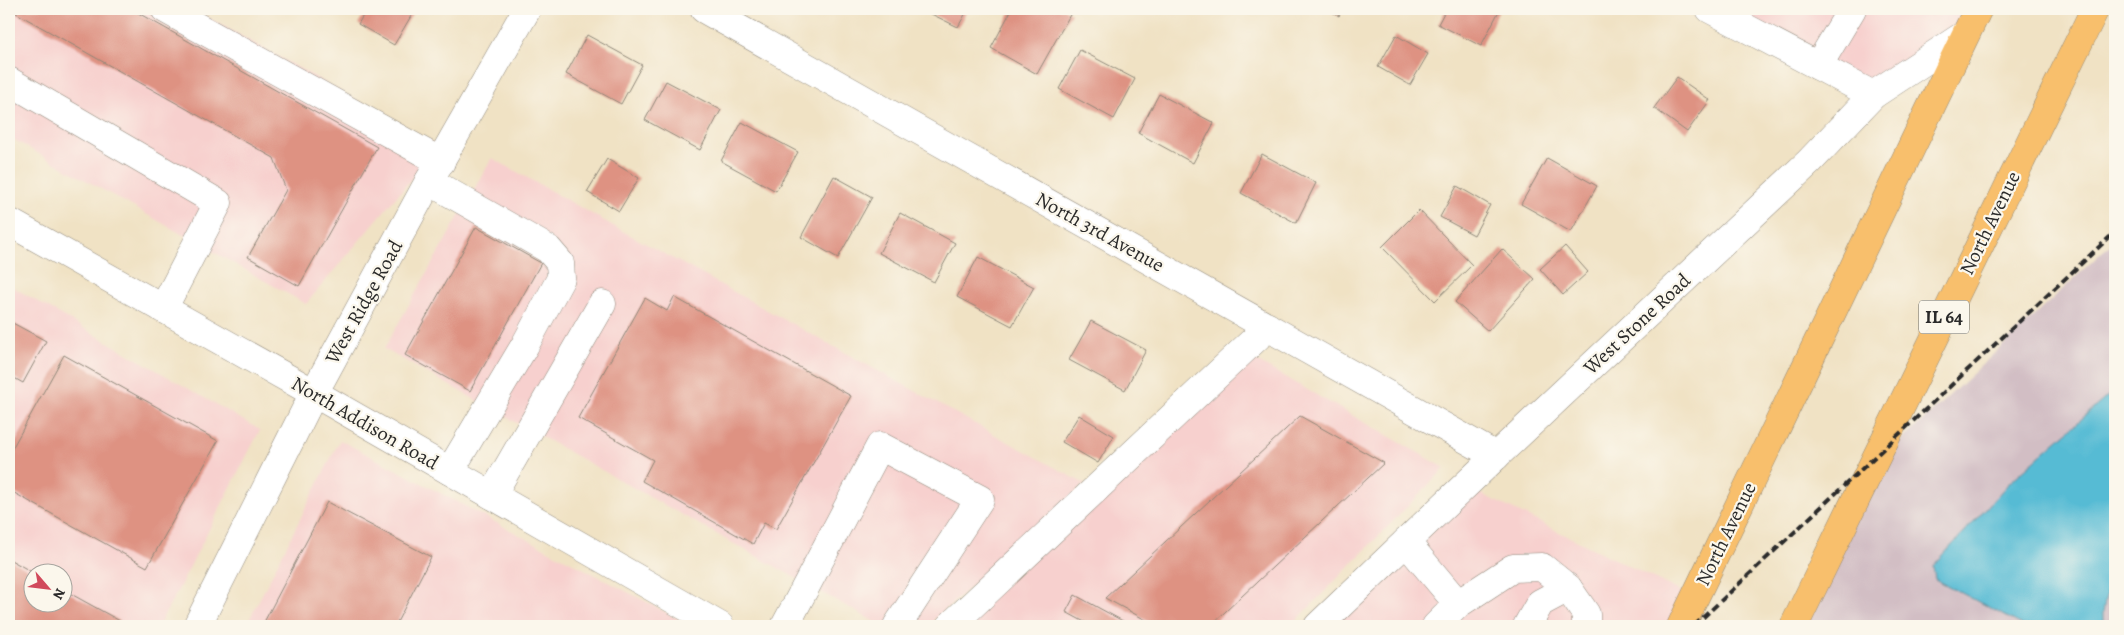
<svg xmlns="http://www.w3.org/2000/svg" width="2124" height="635" font-family="Alegreya,serif">
	<rect width="100%" height="100%" fill="#fbf7ec"/>
	<filter id="ink" filterUnits="userSpaceOnUse"><feTurbulence type="fractalNoise" baseFrequency=".02" numOctaves="2"/><feDisplacementMap in="SourceGraphic" scale="10" xChannelSelector="R" yChannelSelector="G"/><feConvolveMatrix kernelMatrix="1 2 1 2 8 2 1 2 1" color-interpolation-filters="sRGB"/></filter>
	<filter id="wash" filterUnits="userSpaceOnUse"><feTurbulence type="fractalNoise" baseFrequency=".0096" numOctaves="4" result="noise"/><feDisplacementMap in="SourceGraphic" scale="20" xChannelSelector="R" yChannelSelector="G"/><feGaussianBlur stdDeviation="1.12" result="paint"/><feColorMatrix in="noise" values="0 0 0 0 0 0 0 0 0 0 0 0 0 0 0 0 0 1.4 0 .05"/><feComposite in="paint" operator="in"/></filter>
	<g filter="url(#wash)">
		<rect width="100%" height="100%" fill="#f0e2c4"/>
		<g fill="#f7d0ce" fill-rule="evenodd">
			<path d="M 9,9 L 193,9 L 439,146 L 306,304 L 9,137 Z"/>
			<path d="M 1696,9 L 1967,9 L 1959,24 L 1861,97 Z"/>
			<path d="M 492,158 L 617,228 L 1085,484 L 927,626 L 882,626 L 384,349 Z"/>
			<path d="M 9,285 L 260,430 L 175,596 L 158,626 L 9,626 ZM 32,572 L 62,572 L 62,602 L 32,602 Z"/>
			<path d="M 1251,358 L 1445,468 L 1291,626 L 960,626 Z"/>
			<path d="M 340,440 L 692,626 L 246,626 Z"/>
			<path d="M 1473,490 L 1688,595 L 1671,626 L 1329,626 Z"/>
		</g>
		<path fill="#d2bec4" d="M 2115,240 L 2115,626 L 1801,626 L 1887,454 Z"/>
		<path fill="#56bbd4" stroke="#407380" d="M 2110,394 L 2115,397 L 2115,541 L 2103,613 L 2103,626 L 2024,626 L 1935,579 L 1933,566 L 2009,483 Z"/>
		<g id="blocks">
			<g fill="#de9282">
				<path d="M 9,9 L 131,9 L 377,147 L 299,286 L 248,257 L 286,190 L 274,158 Z"/>
				<path d="M 367,9 L 410,9 L 414,11 L 394,45 L 358,24 Z"/>
				<path d="M 921,9 L 968,9 L 958,27 Z"/>
				<path d="M 1012,9 L 1064,9 L 1071,13 L 1037,74 L 991,48 Z"/>
				<path d="M 1327,9 L 1343,9 L 1339,16 Z"/>
				<path d="M 1446,9 L 1500,9 L 1481,46 L 1438,24 Z"/>
				<path d="M 587,35 L 642,65 L 621,104 L 566,74 Z"/>
				<path d="M 1396,35 L 1428,54 L 1410,85 L 1378,67 Z"/>
				<path d="M 1080,50 L 1135,79 L 1114,119 L 1059,89 Z"/>
				<path d="M 1677,77 L 1710,100 L 1687,132 L 1654,108 Z"/>
				<path d="M 666,81 L 721,110 L 700,150 L 645,120 Z"/>
				<path d="M 1159,94 L 1214,123 L 1193,163 L 1138,133 Z"/>
				<path d="M 742,122 L 798,152 L 776,191 L 721,161 Z"/>
				<path d="M 1262,154 L 1316,183 L 1296,223 L 1241,193 Z"/>
				<path d="M 1547,158 L 1597,186 L 1571,232 L 1521,204 Z"/>
				<path d="M 607,159 L 639,178 L 619,211 L 587,192 Z"/>
				<path d="M 834,176 L 872,197 L 838,258 L 801,237 Z"/>
				<path d="M 1457,186 L 1490,205 L 1474,235 L 1440,217 Z"/>
				<path d="M 1419,210 L 1472,265 L 1435,301 L 1382,247 Z"/>
				<path d="M 900,213 L 955,243 L 934,282 L 879,253 Z"/>
				<path d="M 476,227 L 541,263 L 470,391 L 405,355 Z"/>
				<path d="M 1565,246 L 1588,272 L 1563,295 L 1540,269 Z"/>
				<path d="M 1502,249 L 1535,279 L 1488,331 L 1455,302 Z"/>
				<path d="M 978,257 L 1034,287 L 1012,326 L 957,297 Z"/>
				<path d="M 674,297 L 851,396 L 776,529 L 764,523 L 753,544 L 642,481 L 653,460 L 578,418 L 645,298 L 667,311 Z"/>
				<path d="M 9,321 L 46,341 L 23,383 L 9,375 Z"/>
				<path d="M 1091,321 L 1146,350 L 1125,390 L 1069,360 Z"/>
				<path d="M 64,355 L 218,441 L 147,567 L 9,490 L 9,454 Z"/>
				<path d="M 1079,415 L 1114,436 L 1098,463 L 1062,442 Z"/>
				<path d="M 1300,416 L 1384,463 L 1210,626 L 1157,626 L 1105,598 Z"/>
				<path d="M 327,502 L 431,557 L 395,626 L 262,626 Z"/>
				<path d="M 9,559 L 32,572 L 32,602 L 62,602 L 62,589 L 129,626 L 9,626 Z"/>
				<path d="M 1075,595 L 1132,626 L 1090,626 L 1090,625 L 1066,612 Z"/>
			</g>
		</g>
	</g>
	<g filter="url(#ink)">
		<use href="#blocks" fill-opacity="0" stroke="#8e8678" stroke-width="1"/>
		<g fill="none" stroke-linecap="round" stroke-linejoin="round">
			<defs>
				<g id="minor">
					<path d="M 165,9 L 441,162"/>
					<path d="M 704,9 L 1496,456"/>
					<path d="M 1710,9 L 1873,95"/>
					<path d="M 1818,66 L 1852,9"/>
					<path d="M 9,81 L 218,203 L 163,309"/>
					<path d="M 429,181 L 548,249 L 560,263 L 561,278 L 525,345 L 450,471"/>
					<path d="M 9,222 L 314,393 L 720,626"/>
					<path d="M 492,495 L 602,304"/>
					<path d="M 1406,542 L 1458,604"/>
					<path d="M 197,626 L 314,393 L 429,181 L 527,9"/>
					<path d="M 785,626 L 880,446 L 980,499 L 897,626"/>
					<path d="M 950,626 L 1268,327"/>
					<path d="M 1318,626 L 1496,456 L 1809,162 L 1873,95 L 1964,35"/>
					<path d="M 1436,626 L 1458,604 L 1513,568 L 1542,567 L 1568,588 L 1586,614 L 1586,626"/>
					<path d="M 1527,626 L 1540,603 L 1568,588"/>
				</g>
				<g id="major">
					<path d="M 1681,626 L 1978,9"/>
					<path d="M 1794,626 L 2095,9"/>
				</g>
			</defs>
			<use href="#minor" stroke="#8e8678" stroke-width="29"/>
			<use href="#major" stroke="#8e8678" stroke-width="29"/>
			<use href="#minor" stroke="#fff" stroke-width="28"/>
			<use href="#major" stroke="#f8bf6c" stroke-width="28"/>
			<path stroke="#2b2b2b" stroke-width="4" stroke-dasharray="8 4" stroke-linecap="butt" d="M 1694,626 L 2115,232"/>
		</g>
	</g>
	<g text-anchor="middle" dominant-baseline="central" stroke-width="4.5" stroke-linejoin="round" paint-order="stroke">
		<rect fill="#fbf7ec" stroke="#696865" stroke-width="1" x="1919" y="300.5" width="50" height="33" rx="4"/>
		<g font-size="19" font-weight="bold" fill="#2b2b2b">
			<text x="1944" y="317">IL 64</text>
		</g>
		<g font-size="20" fill="#2b2b2b" stroke="#fbf7ec">
			<text transform="translate(1990 223) rotate(-64)">North Avenue</text>
			<text transform="translate(1100 232) rotate(29)">North 3rd Avenue</text>
			<text transform="translate(364 302) rotate(-61)">West Ridge Road</text>
			<text transform="translate(1637 324) rotate(-43)">West Stone Road</text>
			<text transform="translate(365 423) rotate(30)">North Addison Road</text>
			<text transform="translate(1726 534) rotate(-64)">North Avenue</text>
		</g>
	</g>
	<rect width="2124" height="635" fill="none" stroke="#fbf7ec" stroke-width="30"/>
	<g transform="translate(48 588) rotate(118)"><circle r="24" fill="#fbf7ec" stroke="#a8a59f"/>
	<path d="M0-4L9 19L0 12L-9 19Z" fill="#d1495b"/>
	<text y="-8" font-size="14" font-weight="bold" text-anchor="middle" fill="#2b2b2b">N</text>
	</g>
</svg>
